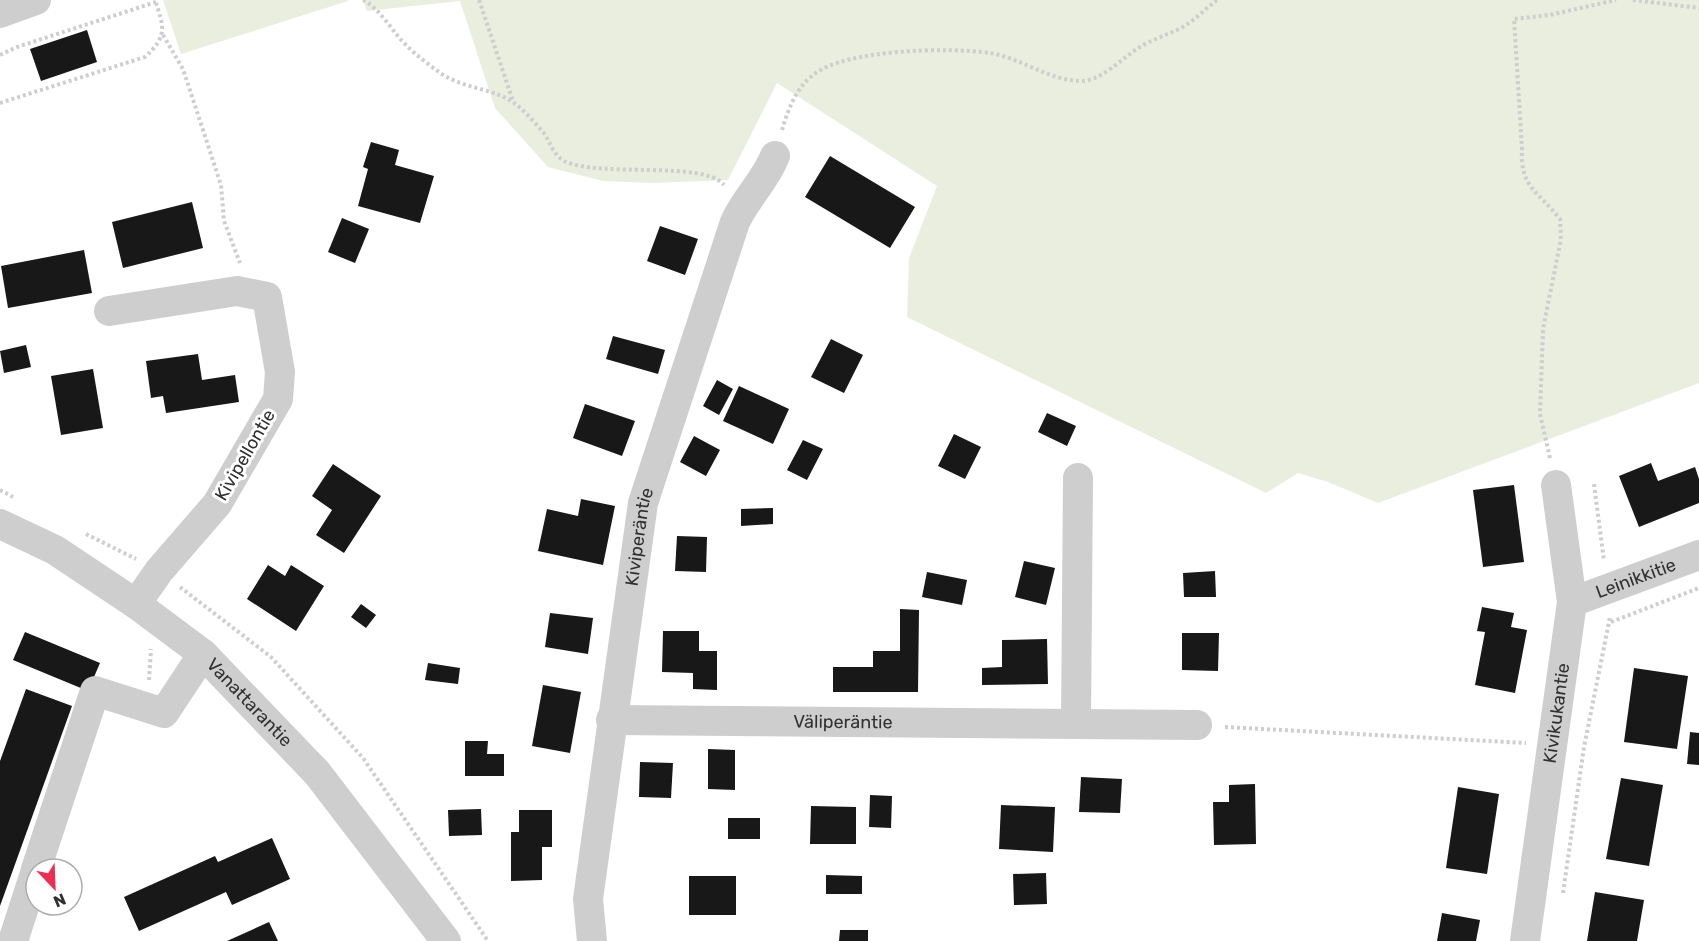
<svg xmlns="http://www.w3.org/2000/svg" width="1699" height="941" font-family="Rubik,sans-serif">
	<rect width="100%" height="100%" fill="#fff"/>
	<g fill="#e9eede">
		<path d="M 163,0 L 348,0 L 348,1 L 181,54 Z"/>
		<path d="M 363,0 L 1699,0 L 1699,383 L 1378,503 L 1328,482 L 1298,473 L 1266,493 L 907,317 L 909,258 L 937,186 L 777,83 L 728,180 L 654,183 L 603,181 L 548,167 L 495,108 L 460,1 L 367,11 Z"/>
	</g>
	<g fill="#181818">
		<path d="M 87,30 L 97,62 L 41,81 L 30,49 Z"/>
		<path d="M 371,142 L 399,150 L 395,165 L 434,176 L 420,223 L 358,206 L 368,169 L 363,167 Z"/>
		<path d="M 830,156 L 915,207 L 890,248 L 805,197 Z"/>
		<path d="M 192,202 L 203,248 L 123,268 L 112,222 Z"/>
		<path d="M 342,218 L 369,229 L 355,263 L 328,252 Z"/>
		<path d="M 660,226 L 698,239 L 685,275 L 647,261 Z"/>
		<path d="M 84,250 L 92,293 L 8,308 L 1,266 Z"/>
		<path d="M 613,336 L 665,350 L 658,374 L 606,359 Z"/>
		<path d="M 831,339 L 863,355 L 844,393 L 811,377 Z"/>
		<path d="M 26,345 L 31,367 L 4,373 L 0,351 Z"/>
		<path d="M 198,354 L 202,380 L 235,375 L 239,402 L 166,413 L 163,396 L 151,398 L 146,361 Z"/>
		<path d="M 93,369 L 103,428 L 61,435 L 51,376 Z"/>
		<path d="M 717,380 L 733,389 L 719,415 L 703,406 Z"/>
		<path d="M 739,386 L 789,409 L 773,444 L 723,421 Z"/>
		<path d="M 585,404 L 635,421 L 622,456 L 573,438 Z"/>
		<path d="M 1047,413 L 1076,426 L 1067,446 L 1038,432 Z"/>
		<path d="M 954,434 L 981,447 L 965,479 L 938,466 Z"/>
		<path d="M 694,436 L 720,450 L 706,476 L 680,462 Z"/>
		<path d="M 803,440 L 823,449 L 807,480 L 787,470 Z"/>
		<path d="M 1651,463 L 1658,481 L 1695,467 L 1699,479 L 1699,503 L 1639,527 L 1619,476 Z"/>
		<path d="M 333,464 L 381,496 L 344,553 L 316,535 L 332,510 L 312,496 Z"/>
		<path d="M 1514,485 L 1524,562 L 1483,567 L 1473,490 Z"/>
		<path d="M 581,499 L 615,506 L 603,565 L 538,551 L 547,509 L 578,516 Z"/>
		<path d="M 773,508 L 773,524 L 741,526 L 741,509 Z"/>
		<path d="M 677,536 L 707,537 L 706,572 L 675,571 Z"/>
		<path d="M 1024,561 L 1055,568 L 1046,605 L 1015,597 Z"/>
		<path d="M 268,565 L 285,576 L 291,565 L 324,586 L 296,631 L 247,599 Z"/>
		<path d="M 1215,571 L 1216,597 L 1184,597 L 1183,573 Z"/>
		<path d="M 927,572 L 967,580 L 962,605 L 922,597 Z"/>
		<path d="M 361,604 L 376,615 L 366,628 L 351,617 Z"/>
		<path d="M 1482,607 L 1514,613 L 1511,627 L 1527,630 L 1515,693 L 1475,685 L 1485,632 L 1477,631 Z"/>
		<path d="M 900,609 L 919,610 L 918,692 L 833,692 L 833,667 L 873,667 L 873,651 L 900,651 Z"/>
		<path d="M 550,613 L 593,618 L 588,654 L 545,647 Z"/>
		<path d="M 663,631 L 699,631 L 699,651 L 717,651 L 717,690 L 693,689 L 693,673 L 662,672 Z"/>
		<path d="M 25,632 L 100,663 L 88,691 L 13,660 Z"/>
		<path d="M 1182,633 L 1219,633 L 1218,671 L 1182,670 Z"/>
		<path d="M 1047,639 L 1048,684 L 982,685 L 982,668 L 1002,667 L 1002,640 Z"/>
		<path d="M 428,663 L 460,668 L 458,684 L 425,680 Z"/>
		<path d="M 1634,668 L 1688,676 L 1677,749 L 1624,742 Z"/>
		<path d="M 543,685 L 581,692 L 570,753 L 532,746 Z"/>
		<path d="M 26,689 L 72,706 L 0,906 L 0,761 Z"/>
		<path d="M 1690,732 L 1699,733 L 1699,765 L 1687,764 Z"/>
		<path d="M 465,741 L 488,741 L 487,754 L 504,754 L 504,776 L 465,776 Z"/>
		<path d="M 708,749 L 735,750 L 735,790 L 708,789 Z"/>
		<path d="M 640,762 L 673,763 L 671,798 L 639,797 Z"/>
		<path d="M 1081,777 L 1122,779 L 1120,813 L 1079,812 Z"/>
		<path d="M 1621,778 L 1663,785 L 1649,866 L 1606,859 Z"/>
		<path d="M 1255,784 L 1256,844 L 1214,845 L 1213,802 L 1229,802 L 1229,785 Z"/>
		<path d="M 1458,787 L 1499,794 L 1487,874 L 1446,868 Z"/>
		<path d="M 870,795 L 892,796 L 891,828 L 869,827 Z"/>
		<path d="M 1001,805 L 1055,807 L 1053,852 L 999,849 Z"/>
		<path d="M 811,806 L 856,807 L 856,844 L 810,844 Z"/>
		<path d="M 481,809 L 482,835 L 449,836 L 448,810 Z"/>
		<path d="M 519,810 L 552,810 L 552,847 L 542,847 L 542,880 L 511,881 L 511,832 L 519,832 Z"/>
		<rect x="728" y="818" width="32" height="21"/>
		<path d="M 272,838 L 290,879 L 232,905 L 226,892 L 139,931 L 124,897 L 215,856 L 218,862 Z"/>
		<path d="M 1046,873 L 1047,904 L 1014,905 L 1013,874 Z"/>
		<path d="M 826,875 L 862,876 L 862,894 L 826,894 Z"/>
		<rect x="689" y="876" width="47" height="39"/>
		<path d="M 1595,892 L 1644,900 L 1637,941 L 1587,941 Z"/>
		<path d="M 1442,913 L 1480,920 L 1476,941 L 1437,941 Z"/>
		<path d="M 269,922 L 278,941 L 227,941 Z"/>
		<path d="M 840,930 L 868,930 L 868,941 L 839,941 Z"/>
	</g>
	<g fill="none" stroke-linecap="round" stroke-linejoin="round">
		<g stroke="#cecece" stroke-width="4" stroke-dasharray="3 3" stroke-linecap="butt">
			<path d="M 363,0 C 380,8 393,33 407,46 C 416,55 428,64 439,72 C 462,89 494,88 514,103 C 524,110 535,123 543,132 C 550,141 553,155 564,161 C 598,178 705,160 724,185"/>
			<path d="M 479,0 L 513,101"/>
			<path d="M 1633,0 L 1699,8"/>
			<path d="M 163,35 L 183,69 L 221,185 L 224,221 L 240,263"/>
			<path d="M 0,55 L 17,47 L 156,2"/>
			<path d="M 0,103 L 145,57 C 168,36 164,27 155,0"/>
			<path d="M 782,130 C 788,110 796,88 813,75 C 845,49 949,47 990,53 C 1021,58 1050,81 1081,81 C 1102,81 1123,57 1140,47 C 1153,39 1167,35 1181,28 C 1194,21 1205,9 1217,0"/>
			<path d="M 1550,458 L 1540,414 L 1543,329 L 1561,239 L 1560,219 C 1538,191 1520,188 1522,149 L 1514,19 L 1550,15 L 1616,0"/>
			<path d="M 1594,484 L 1604,561"/>
			<path d="M 0,490 L 13,497"/>
			<path d="M 86,534 L 136,559"/>
			<path d="M 180,587 L 271,657 L 363,758 L 488,941"/>
			<path d="M 1611,622 L 1699,588"/>
			<path d="M 149,680 L 151,649"/>
			<path d="M 1225,727 L 1526,743"/>
			<path d="M 1563,893 L 1584,747 L 1610,617"/>
		</g>
		<g stroke="#cecece" stroke-width="30">
			<path d="M 0,13 L 36,0"/>
			<path d="M 109,311 L 237,291 L 267,297 L 280,372 L 278,399 L 217,504 L 159,571 L 136,604"/>
			<path id="s1" d="M 0,524 L 55,550 L 136,604 L 203,654 L 318,774 L 446,941"/>
			<path id="s2" d="M 1572,602 L 1699,555"/>
			<path id="s3" d="M 611,720 L 1197,725"/>
			<path d="M 1076,724 L 1078,478"/>
			<path d="M 36,869 L 95,691 L 164,713 L 203,654"/>
			<path d="M 13,941 L 36,870"/>
			<path id="s4" d="M 592,941 L 588,899 L 643,503 L 735,222 C 746,198 765,181 775,156"/>
			<path id="s5" d="M 1525,941 L 1572,602 L 1556,485"/>
		</g>
	</g>
	<g text-anchor="middle" dominant-baseline="central" stroke-width="6" stroke-linejoin="round" paint-order="stroke">
		<g font-size="18" fill="#313131" stroke="#fff">
			<text transform="translate(245 455) rotate(-60)">Kivipellontie</text>
			<text stroke="none"><textPath href="#s4" startOffset="408">Kiviperäntie</textPath></text>
			<text stroke="none"><textPath href="#s2" startOffset="68">Leinikkitie</textPath></text>
			<text stroke="none"><textPath href="#s1" startOffset="309">Vanattarantie</textPath></text>
			<text stroke="none"><textPath href="#s5" startOffset="230">Kivikukantie</textPath></text>
			<text stroke="none"><textPath href="#s3" startOffset="232">Väliperäntie</textPath></text>
		</g>
	</g>
	<g transform="translate(54 887) rotate(157)"><circle r="28" fill="#ffffff" stroke="#adadad" stroke-width="1.5"/>
	<path d="M0-4.5L10 22L0 15L-10 22Z" fill="#ed2e53"/>
	<text y="-9" font-size="16" font-weight="bold" text-anchor="middle" fill="#313131">N</text>
	</g>
</svg>
